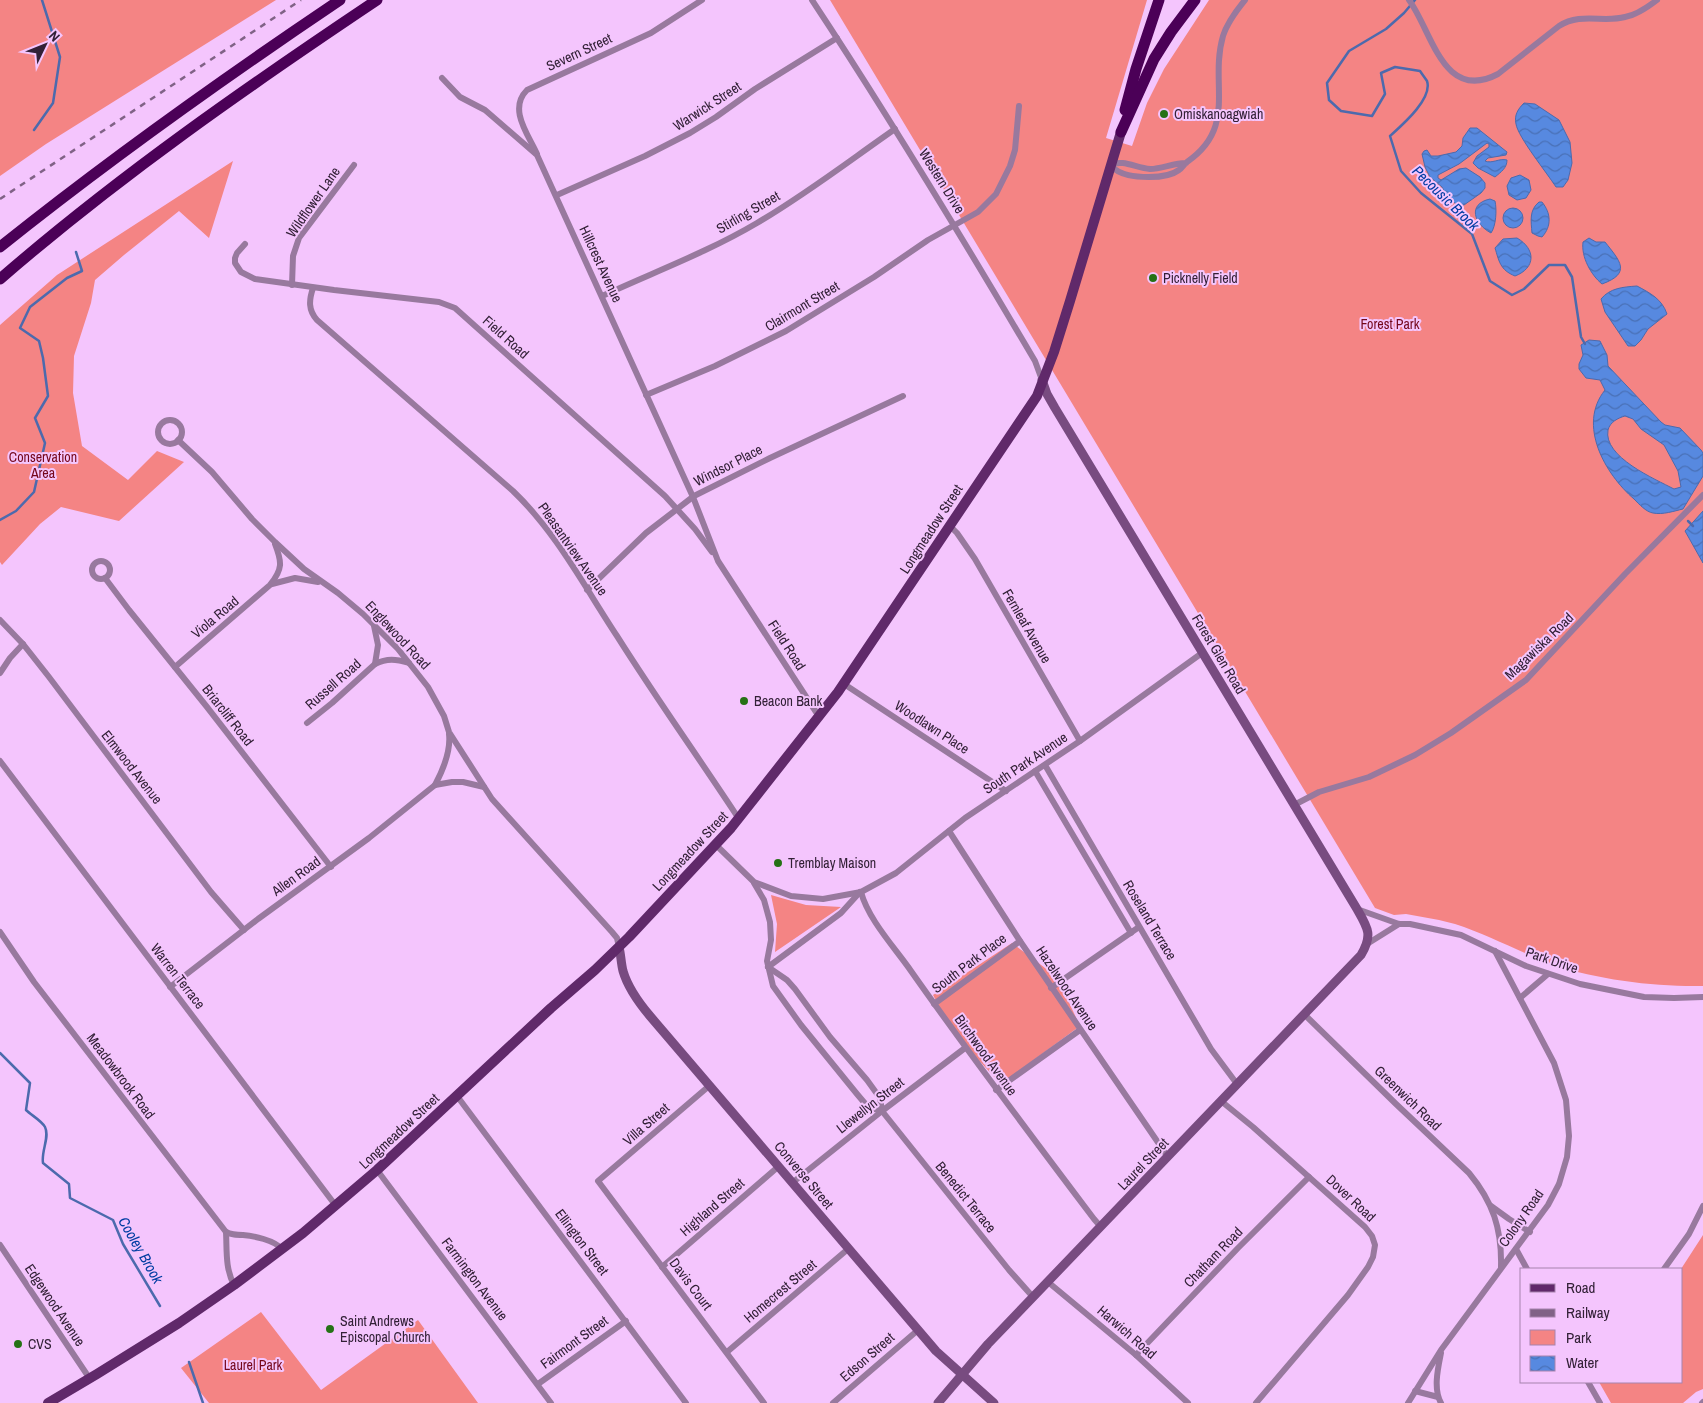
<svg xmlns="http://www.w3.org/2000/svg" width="1703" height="1403" font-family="'Archivo Narrow',sans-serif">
	<defs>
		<pattern id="water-waves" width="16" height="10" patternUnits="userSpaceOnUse" patternTransform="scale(1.25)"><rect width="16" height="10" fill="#5789e0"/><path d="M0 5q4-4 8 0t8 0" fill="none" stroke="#4970b6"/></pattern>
	</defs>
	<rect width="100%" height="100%" fill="#f4c5fd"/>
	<g fill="#f48484">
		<path d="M 0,0 L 276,0 L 46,144 L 0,176 Z"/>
		<path d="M 830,0 L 1147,0 L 1106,138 L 1132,146 L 1147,103 L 1164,69 L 1209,0 L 1703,0 L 1703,986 C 1658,987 1597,980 1555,965 C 1521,953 1489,935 1455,924 L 1439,920 L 1406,914 L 1394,915 L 1375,908 Z"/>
		<path d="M 233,161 L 209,238 L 179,211 L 124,255 L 95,280 L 91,303 L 74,356 L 73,393 L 82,446 L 128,480 L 157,451 L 184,462 L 119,521 L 61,507 L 40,524 L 2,565 L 0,562 L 0,325 L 57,275 Z"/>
		<path d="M 771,895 L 806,905 L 841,907 L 775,952 L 777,924 Z"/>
		<path d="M 1012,943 L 1057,977 L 1080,1026 L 1001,1084 L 954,1034 L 933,995 Z"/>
		<path d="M 1703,1235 L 1703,1389 L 1696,1392 L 1683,1403 L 1611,1403 L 1599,1382 L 1682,1382 L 1681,1269 Z"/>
		<path d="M 261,1312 L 321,1390 L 418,1320 L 478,1403 L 209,1403 L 181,1368 Z"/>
	</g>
	<g fill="url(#water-waves)" stroke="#4c6aad" fill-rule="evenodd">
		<path d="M 1524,103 L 1535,104 L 1559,120 L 1570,142 L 1572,163 L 1568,180 L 1563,187 L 1556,187 C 1547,173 1518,137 1516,124 C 1514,115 1518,109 1524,103 Z"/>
		<path d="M 1470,128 L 1477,128 L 1507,152 L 1506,155 L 1488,158 L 1485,161 C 1492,164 1499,158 1507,160 C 1507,168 1501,172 1495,177 L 1478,168 L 1473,163 L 1477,156 L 1489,147 L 1489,144 L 1487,143 L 1459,164 L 1438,175 L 1438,178 L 1441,180 L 1459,169 L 1466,168 L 1480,177 L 1485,183 L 1485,188 L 1481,193 L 1464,205 L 1457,205 L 1447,196 L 1442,187 L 1430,177 L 1425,167 L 1422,154 L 1424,151 L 1427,150 L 1431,156 L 1438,156 L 1456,152 L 1462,146 L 1463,138 Z"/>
		<path d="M 1520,175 L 1529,180 L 1531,190 L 1526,198 L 1517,200 L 1509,195 L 1507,186 L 1511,178 Z"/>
		<path d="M 1490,199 L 1495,201 C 1497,210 1496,226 1491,233 C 1474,224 1467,204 1490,199 Z"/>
		<path d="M 1539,202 L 1542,202 C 1551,213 1552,226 1542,237 L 1538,236 L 1532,233 C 1531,221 1529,210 1539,202 Z"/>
		<circle cx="1513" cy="218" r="10"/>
		<path d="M 1517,238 C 1536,249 1536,268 1515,276 C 1500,270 1499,261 1495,248 L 1503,239 Z"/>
		<path d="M 1589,238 L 1596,242 L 1605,242 C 1620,261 1632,273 1602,284 C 1591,275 1581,257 1583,242 Z"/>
		<path d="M 1637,286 C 1650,293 1662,299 1667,314 L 1648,329 L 1641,340 L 1635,346 L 1628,346 L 1605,312 L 1601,299 C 1610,288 1623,287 1637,286 Z"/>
		<path d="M 1589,340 L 1600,341 L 1607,355 L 1608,366 L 1661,422 L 1665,425 L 1680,428 L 1701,450 L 1703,453 L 1703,476 L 1683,509 C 1674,511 1663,515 1653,513 C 1646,512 1639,504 1634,499 C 1605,474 1577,425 1605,390 L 1600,380 L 1586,378 L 1579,369 L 1579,364 L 1583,355 L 1581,345 ZM 1625,416 L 1633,419 L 1641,429 L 1664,445 L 1678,471 L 1681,487 L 1674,489 C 1655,479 1603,457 1608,430 C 1610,422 1618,418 1625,416 Z"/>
		<path d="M 1703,511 L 1703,563 L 1685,531 Z"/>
	</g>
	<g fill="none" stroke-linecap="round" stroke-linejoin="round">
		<g stroke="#4c6aad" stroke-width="2.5">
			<path d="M 1415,0 L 1404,13 L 1386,29 L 1349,51 L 1327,83 L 1329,100 L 1341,111 L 1372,116 L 1385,94 L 1381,73 L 1395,67 L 1420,71 C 1422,74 1425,78 1427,81 C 1433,99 1401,126 1390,136 L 1401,171 L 1421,193 L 1472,234 L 1490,281 L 1512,295 L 1524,289 L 1549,265 L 1565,265 L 1572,277 L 1581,337 L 1585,344"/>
			<path d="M 34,130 L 53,103 L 60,57 L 42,0"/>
			<path d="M 0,520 L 16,511 L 34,492 L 45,443 L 35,418 L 48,396 L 43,358 L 39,341 L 20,328 L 30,307 L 67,278 L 82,271 L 76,252"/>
			<path d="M 1688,521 L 1693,526"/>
			<path d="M 0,1053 L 30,1083 L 26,1110 C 31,1115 42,1121 45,1127 C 50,1137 41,1151 43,1163 L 69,1184 L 70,1198 L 113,1220 L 123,1244 L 160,1306"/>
			<path d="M 189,1362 L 203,1403"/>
		</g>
		<g stroke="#98799e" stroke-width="6">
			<path d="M 812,0 C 890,118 963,239 1035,361 L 1042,380"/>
			<path d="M 1409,0 C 1432,31 1443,103 1498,74 L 1559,26 C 1581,12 1603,23 1625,17 C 1637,15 1648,7 1657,0"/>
			<path d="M 442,78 L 460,97 L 485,110 L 537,155 L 693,497 L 718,561 L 816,712 L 820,716"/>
			<path d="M 537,154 C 528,134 508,109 527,90 L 651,33 L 702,0"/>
			<path d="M 1186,163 C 1173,163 1162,169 1150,169 C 1136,168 1123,159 1110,165 C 1120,176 1136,177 1149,177 C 1159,177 1171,176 1179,170 C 1182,168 1184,164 1187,162 C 1238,127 1209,84 1223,36 C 1227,23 1236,11 1245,0"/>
			<path d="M 557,195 L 645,156 L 690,133 L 716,117 L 755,89 L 837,38"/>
			<path d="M 245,244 L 237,253 L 235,258 L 235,263 L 241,272 L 255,279 L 334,290 L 439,302 L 455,308 L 665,496 L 695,529 L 712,552"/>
			<path d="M 292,285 L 293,256 L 299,238 L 354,165"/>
			<path d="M 313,288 C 309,300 308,310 317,320 L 513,491 C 556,532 584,586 617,636 C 656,698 699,758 739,819"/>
			<path d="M 602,296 C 654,272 708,252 757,223 C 805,195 849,161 895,129"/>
			<path d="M 646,395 L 715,366 L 786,331 L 874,277 L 928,240 L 978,212 L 996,194 L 1010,166 L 1015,150 L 1019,106"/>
			<circle cx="170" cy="432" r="12"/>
			<path d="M 178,440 L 212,472 L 252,519 L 275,542 L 304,569 L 338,593 L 363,614 L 398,649 L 428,687 L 444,716 L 449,732 L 492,799 L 612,932 L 617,938 L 619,947"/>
			<path d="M 950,526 L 957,533 L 975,559 L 1080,741"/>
			<circle cx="101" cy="570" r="9"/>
			<path d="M 105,578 L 129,610 L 207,707 L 331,867"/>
			<path d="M 272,584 L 295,578 L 318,582"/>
			<path d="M 587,590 L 646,533 L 694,496 L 770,458 L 903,396"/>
			<path d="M 0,620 L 23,644 L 49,677 L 211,892 L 244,930"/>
			<path d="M 375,664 C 387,658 396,659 409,663"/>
			<path d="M 175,667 L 270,585 C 283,569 282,562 275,544"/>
			<path d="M 0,673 L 10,658 L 23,644"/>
			<path d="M 844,684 L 1006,791"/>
			<path d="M 307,723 L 332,703 L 375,664 L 378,645 L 374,626"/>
			<path d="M 0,761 L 336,1206"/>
			<path d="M 1045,765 L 1211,1049 L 1237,1084"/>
			<path d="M 1035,771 L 1131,933"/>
			<path d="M 435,785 C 443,770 451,751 449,734"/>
			<path d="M 1294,805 L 1319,792 L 1369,777 L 1415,755 L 1451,733 L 1526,680 L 1625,574 L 1703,495"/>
			<path d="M 949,831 L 1020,941 L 1168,1157"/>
			<path d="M 716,845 L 754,882 L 791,896 L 823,899 L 861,892 L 896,873 L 965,818 L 1080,741 L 1202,653"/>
			<path d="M 754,883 L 764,900 L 770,922 L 771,940 L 767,961 L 773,986 L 801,1025 L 857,1094 L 868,1107 L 882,1111"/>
			<path d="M 861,892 C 868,919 895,948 911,971 C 970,1055 1032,1137 1094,1219 L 1101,1227"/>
			<path d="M 1357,909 L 1399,924 L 1410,924 L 1461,935 L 1526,966 L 1580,984 L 1644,997 L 1674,998 L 1703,997"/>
			<path d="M 0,932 L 34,982 L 226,1232 C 232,1235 236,1235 243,1235 C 254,1236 274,1240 282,1249"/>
			<path d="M 1367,944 L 1399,924"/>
			<path d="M 768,967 L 787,980 L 795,989 L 830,1037 L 867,1080 L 880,1098 L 882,1111 L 1009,1270 L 1033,1297"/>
			<path d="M 768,967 L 841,913 L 860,892"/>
			<path d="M 170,987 L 258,919 L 369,838 L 435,785 L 452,782 L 463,782 L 484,787"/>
			<path d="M 1051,988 L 1139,927"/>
			<path d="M 1520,998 L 1548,974"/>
			<path d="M 934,1004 L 1020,941"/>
			<path d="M 1304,1014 L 1396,1104 L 1469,1173 C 1493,1202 1502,1229 1501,1267"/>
			<path d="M 709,1086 L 598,1181 L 764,1403"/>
			<path d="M 996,1090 L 1080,1030"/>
			<path d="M 457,1096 L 686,1403"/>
			<path d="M 1221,1101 L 1253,1127 L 1365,1227 L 1372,1236 L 1375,1245 L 1373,1257 L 1368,1267 L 1348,1295 L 1256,1403"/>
			<path d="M 377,1170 L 551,1403"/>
			<path d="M 792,1183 L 882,1111 L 965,1048"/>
			<path d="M 1491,1206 L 1509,1219 L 1530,1232"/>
			<path d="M 226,1232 C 227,1250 225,1268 234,1285"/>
			<path d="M 0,1245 L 90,1379"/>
			<path d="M 1516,1249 L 1527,1269"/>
			<path d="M 662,1267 L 779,1166"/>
			<path d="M 1664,1269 L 1689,1234 L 1703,1206"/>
			<path d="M 1048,1282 L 1136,1355 L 1188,1403"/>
			<path d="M 727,1352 L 848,1249"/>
			<path d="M 1441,1353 C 1438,1368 1433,1389 1441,1403"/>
			<path d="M 1136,1355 L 1238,1248 L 1309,1177"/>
			<path d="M 1588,1382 L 1600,1403"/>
			<path d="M 538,1384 L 626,1321"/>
			<path d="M 1415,1391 L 1438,1397"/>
			<path d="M 833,1403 L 918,1330"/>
			<path d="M 1408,1403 L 1441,1350 L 1548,1205 L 1559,1184 L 1567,1157 L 1569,1136 L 1566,1100 L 1554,1063 L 1495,951"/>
			<path d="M 1702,1403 L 1703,1402"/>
		</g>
		<g stroke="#784b80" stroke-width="9">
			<path d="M 619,947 C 621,955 621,963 623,971 C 628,988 639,1003 650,1016 L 936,1351 L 994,1403"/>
			<path d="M 938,1403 L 988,1344 L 1361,955 C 1373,935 1368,928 1357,909 L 1055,408 L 1047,394 L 1042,380"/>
		</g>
		<path stroke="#60296a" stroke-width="10" d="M 48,1403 L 97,1374 L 179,1323 L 234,1285 L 303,1233 L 377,1170 L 551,1008 L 595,970 L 629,937 L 731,828 L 838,692 L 1037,396 L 1054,352 L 1070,301 L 1121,132"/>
		<g stroke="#4b0057" stroke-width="11">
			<path d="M 1125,110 L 1136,69 L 1159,0"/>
			<path d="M 1121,132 L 1154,59 L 1171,32 L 1195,0"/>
			<path d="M 0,247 C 110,159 224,78 340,0"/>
			<path d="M 0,279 C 119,176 247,87 377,0"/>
		</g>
		<path stroke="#806286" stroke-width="2.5" stroke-dasharray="6 6" stroke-linecap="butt" d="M 0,199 L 301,0"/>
	</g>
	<g fill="#257115" stroke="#f4c5fd" stroke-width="2">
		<circle cx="1164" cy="114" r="5"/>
		<circle cx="1153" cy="278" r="5"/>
		<circle cx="744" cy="701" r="5"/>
		<circle cx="778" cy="863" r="5"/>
		<circle cx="330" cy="1329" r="5"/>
		<circle cx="18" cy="1344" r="5"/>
	</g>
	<g text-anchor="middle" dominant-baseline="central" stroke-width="4" stroke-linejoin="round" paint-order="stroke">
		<g font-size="14" fill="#322036" stroke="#f4c5fd">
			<text transform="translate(579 52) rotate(-25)">Severn Street</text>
			<text transform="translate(707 106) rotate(-33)">Warwick Street</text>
			<text transform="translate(942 181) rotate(58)">Western Drive</text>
			<text transform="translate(313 202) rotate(-55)">Wildflower Lane</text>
			<text transform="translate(748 212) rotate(-30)">Stirling Street</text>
			<text transform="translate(601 264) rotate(65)">Hillcrest Avenue</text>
			<text transform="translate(802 306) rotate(-31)">Clairmont Street</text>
			<text transform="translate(506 337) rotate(42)">Field Road</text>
			<text transform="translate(728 465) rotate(-27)">Windsor Place</text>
			<text transform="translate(931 529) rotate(-57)">Longmeadow Street</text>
			<text transform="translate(573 549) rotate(55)">Pleasantview Avenue</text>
			<text transform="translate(215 617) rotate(-40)">Viola Road</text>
			<text transform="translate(1027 626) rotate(60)">Fernleaf Avenue</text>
			<text transform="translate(398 635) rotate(47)">Englewood Road</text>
			<text transform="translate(787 645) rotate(57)">Field Road</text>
			<text transform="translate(1539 646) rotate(-44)">Magawiska Road</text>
			<text transform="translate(1219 654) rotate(59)">Forest Glen Road</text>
			<text transform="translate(333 684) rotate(-41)">Russell Road</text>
			<text transform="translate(228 715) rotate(52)">Briarcliff Road</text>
			<text transform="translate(932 727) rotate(33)">Woodlawn Place</text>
			<text transform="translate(1025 763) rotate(-34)">South Park Avenue</text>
			<text transform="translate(132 767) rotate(52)">Elmwood Avenue</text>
			<text transform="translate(690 851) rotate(-47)">Longmeadow Street</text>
			<text transform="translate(296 876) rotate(-36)">Allen Road</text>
			<text transform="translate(1150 920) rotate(59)">Roseland Terrace</text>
			<text transform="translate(1552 960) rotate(19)">Park Drive</text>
			<text transform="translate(969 963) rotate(-37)">South Park Place</text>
			<text transform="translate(178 976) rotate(52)">Warren Terrace</text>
			<text transform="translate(1067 988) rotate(56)">Hazelwood Avenue</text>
			<text transform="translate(986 1055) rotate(54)">Birchwood Avenue</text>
			<text transform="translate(121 1076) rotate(53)">Meadowbrook Road</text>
			<text transform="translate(1408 1098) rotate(44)">Greenwich Road</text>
			<text transform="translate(870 1105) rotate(-38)">Llewellyn Street</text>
			<text transform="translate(646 1124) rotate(-41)">Villa Street</text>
			<text transform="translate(399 1131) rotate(-43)">Longmeadow Street</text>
			<text transform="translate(1143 1164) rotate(-46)">Laurel Street</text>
			<text transform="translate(804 1175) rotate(50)">Converse Street</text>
			<text transform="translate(966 1197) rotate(51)">Benedict Terrace</text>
			<text transform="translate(1351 1198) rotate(43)">Dover Road</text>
			<text transform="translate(712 1207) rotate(-41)">Highland Street</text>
			<text transform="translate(1521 1218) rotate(-55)">Colony Road</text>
			<text transform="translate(582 1242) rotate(53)">Ellington Street</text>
			<text transform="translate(1213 1257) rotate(-46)">Chatham Road</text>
			<text transform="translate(475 1279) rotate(53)">Farmington Avenue</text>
			<text transform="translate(691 1284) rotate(53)">Davis Court</text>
			<text transform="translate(780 1291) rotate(-40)">Homecrest Street</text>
			<text transform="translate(55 1305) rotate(56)">Edgewood Avenue</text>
			<text transform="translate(1127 1332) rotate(41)">Harwich Road</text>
			<text transform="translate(574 1342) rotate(-36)">Fairmont Street</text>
			<text transform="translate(867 1357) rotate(-41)">Edson Street</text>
		</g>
		<g font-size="14" fill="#322036" stroke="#f4c5fd" text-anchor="start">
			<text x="1174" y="114">Omiskanoagwiah</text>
			<text x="1163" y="278">Picknelly Field</text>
			<text x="754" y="701">Beacon Bank</text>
			<text x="788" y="863">Tremblay Maison</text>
			<text x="340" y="1321">Saint Andrews<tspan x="340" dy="16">Episcopal Church</tspan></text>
			<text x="28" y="1344">CVS</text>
		</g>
		<g font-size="14" fill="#74061a" stroke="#f4c5fd">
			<text x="1390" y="324">Forest Park</text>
			<text x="43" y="457">Conservation<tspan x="43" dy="16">Area</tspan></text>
			<text x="253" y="1365">Laurel Park</text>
		</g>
		<g font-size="15" font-style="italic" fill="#003da2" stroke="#f4c5fd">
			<text transform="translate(1446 198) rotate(44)">Pecousic Brook</text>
			<text transform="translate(141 1250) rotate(60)">Cooley Brook</text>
		</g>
	</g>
	<rect x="1520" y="1268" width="162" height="115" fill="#f4c5fd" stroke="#a683ad"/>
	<rect x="1530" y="1284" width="25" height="8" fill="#60296a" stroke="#a683ad"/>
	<text x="1566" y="1293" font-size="15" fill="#322036">Road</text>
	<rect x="1530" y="1309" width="25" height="8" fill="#806286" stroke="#a683ad"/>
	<text x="1566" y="1318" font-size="15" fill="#322036">Railway</text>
	<rect x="1530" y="1330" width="25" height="15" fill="#f48484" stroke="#a683ad"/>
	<text x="1566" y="1343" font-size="15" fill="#322036">Park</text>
	<rect x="1530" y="1356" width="25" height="15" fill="url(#water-waves)" stroke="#a683ad"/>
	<text x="1566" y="1368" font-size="15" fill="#322036">Water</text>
	<g transform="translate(45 45) rotate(47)" stroke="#f4c5fd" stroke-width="4" paint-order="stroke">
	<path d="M0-4L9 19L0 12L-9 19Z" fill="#322036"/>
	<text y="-8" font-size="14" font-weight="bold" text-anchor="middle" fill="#322036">N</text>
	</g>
</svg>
